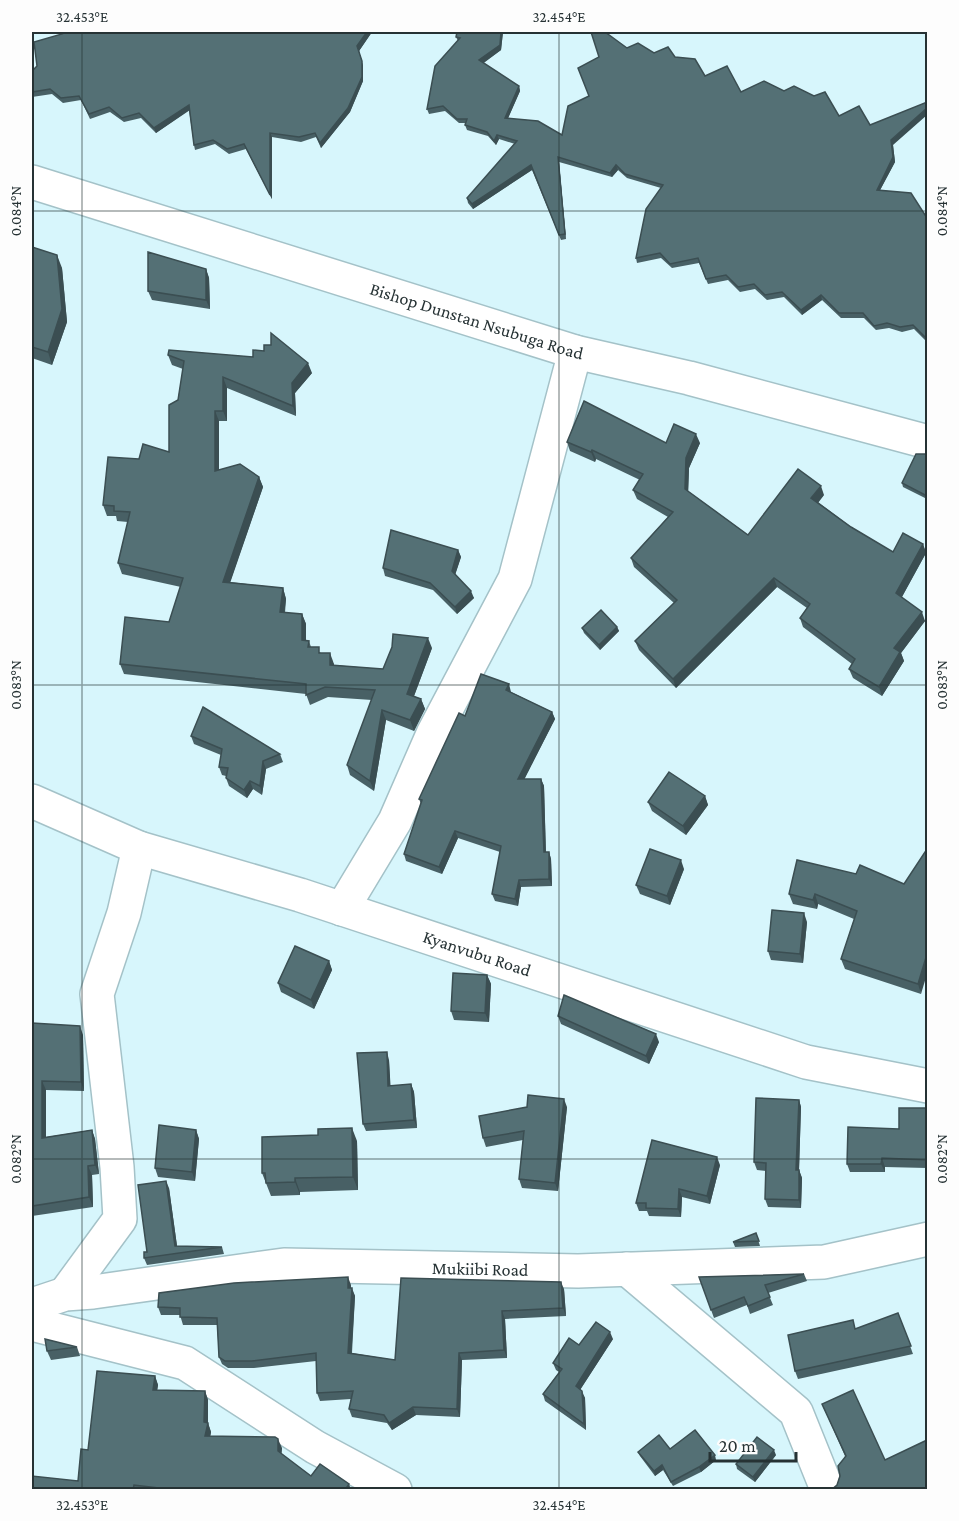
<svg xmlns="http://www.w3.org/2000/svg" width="959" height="1521" font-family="'Crimson Pro',serif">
	<rect width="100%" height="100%" fill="#d7f6fc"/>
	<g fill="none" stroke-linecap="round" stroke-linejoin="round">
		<defs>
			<g id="minor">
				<path id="s1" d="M 32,182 L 575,352 L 689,378 L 928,442"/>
				<path id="s2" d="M 32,801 L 139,848 L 300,895 L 806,1062 L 928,1086"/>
				<path d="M 342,909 L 395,821 L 433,734 L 515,579 L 575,352"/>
				<path d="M 627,1269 L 796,1412 L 825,1484"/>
				<path d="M 65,1294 L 120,1219 L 117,1167 L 97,994 L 124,913 L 139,848"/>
				<path id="s3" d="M 32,1305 L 65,1294 L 93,1292 L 284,1265 L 578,1271 L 824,1262 L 928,1239"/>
				<path d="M 32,1324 L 185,1363 L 315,1447 L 395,1490"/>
			</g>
		</defs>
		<use href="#minor" stroke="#a4c2c8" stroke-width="36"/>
		<use href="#minor" stroke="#fff" stroke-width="33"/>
	</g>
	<g fill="#486065">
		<path d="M 59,32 L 372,32 L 359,51 L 363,66 L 363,81 L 350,112 L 321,148 L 316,137 L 301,142 L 272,137 L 272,199 L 246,149 L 229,154 L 215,144 L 195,150 L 194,145 L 189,110 L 156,133 L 141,118 L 124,122 L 110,112 L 90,119 L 81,100 L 63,103 L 52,94 L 32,97 L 32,71 L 37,66 L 61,34 Z"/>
		<path d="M 457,32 L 503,32 L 501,50 L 483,63 L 519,86 L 520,91 L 508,118 L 562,135 L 589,96 L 627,48 L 675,57 L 705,76 L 741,92 L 784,91 L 839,116 L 870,125 L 893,145 L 895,162 L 880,190 L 927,218 L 927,342 L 914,329 L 902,332 L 889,328 L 876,330 L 864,318 L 841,318 L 822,300 L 802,315 L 784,297 L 767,300 L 755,289 L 740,292 L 728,280 L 708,284 L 699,263 L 672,268 L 661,258 L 637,263 L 636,258 L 661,188 L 627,178 L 618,170 L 612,177 L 559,162 L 566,239 L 561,240 L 532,170 L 473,209 L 468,203 L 467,198 L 515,144 L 499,139 L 496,145 L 488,136 L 467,130 L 465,125 L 466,123 L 459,123 L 445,111 L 429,114 L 427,109 L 458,41 L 456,37 Z"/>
		<path d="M 32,247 L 62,268 L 67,322 L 52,365 L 32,358 Z"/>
		<path d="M 206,269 L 209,278 L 210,309 L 152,300 L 148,291 Z"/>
		<path d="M 168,355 L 312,373 L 295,393 L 296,416 L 227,388 L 227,421 L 219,421 L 219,470 L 259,477 L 263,487 L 230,582 L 283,588 L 286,599 L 285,613 L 302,614 L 306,624 L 306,640 L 309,641 L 311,647 L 321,653 L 334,664 L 334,665 L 383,669 L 432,648 L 414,696 L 421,699 L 425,709 L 414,731 L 386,720 L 374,791 L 350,775 L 347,765 L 372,700 L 328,697 L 310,705 L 306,694 L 124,674 L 120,664 L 169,622 L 181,587 L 122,574 L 118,563 L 128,522 L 117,521 L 116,516 L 107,516 L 103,505 L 139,459 L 169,452 L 183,369 L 172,365 Z"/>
		<path d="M 567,442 L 700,443 L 689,468 L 688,491 L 748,535 L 824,495 L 818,502 L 851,527 L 893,552 L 923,544 L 926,553 L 902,597 L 925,621 L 901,653 L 904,661 L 882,696 L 853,678 L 849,669 L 852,664 L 803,627 L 800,618 L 807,608 L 777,587 L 676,688 L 639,650 L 635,641 L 674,603 L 634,567 L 631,558 L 668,517 L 637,499 L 633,490 L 640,480 L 596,459 L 595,462 L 570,451 Z"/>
		<path d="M 927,454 L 927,499 L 903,487 L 902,483 Z"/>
		<path d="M 458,550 L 461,557 L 455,575 L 474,598 L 457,614 L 433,590 L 385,576 L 383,568 Z"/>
		<path d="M 617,627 L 619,631 L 600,650 L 584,633 L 582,628 Z"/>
		<path d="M 511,692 L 552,712 L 555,719 L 524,779 L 541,779 L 544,786 L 546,852 L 549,852 L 551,859 L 552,886 L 521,887 L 518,906 L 495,901 L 492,894 L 500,852 L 458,838 L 442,874 L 406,861 L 404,854 L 421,804 L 419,799 L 465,716 Z"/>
		<path d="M 191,736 L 280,754 L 283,762 L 266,769 L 262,795 L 253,789 L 247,798 L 229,786 L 226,778 L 226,776 L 222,775 L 219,767 L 221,755 L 194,744 Z"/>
		<path d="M 705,796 L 708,805 L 686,835 L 652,811 L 648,802 Z"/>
		<path d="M 684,869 L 670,905 L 640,894 L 636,885 Z"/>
		<path d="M 856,874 L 904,884 L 921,994 L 845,969 L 841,959 L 854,919 L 818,904 L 817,909 L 793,904 L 789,894 Z"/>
		<path d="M 807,922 L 803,963 L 771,960 L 768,951 Z"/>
		<path d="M 329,961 L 332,970 L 314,1009 L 281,992 L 278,983 Z"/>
		<path d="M 487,975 L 491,984 L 489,1022 L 454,1020 L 451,1011 Z"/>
		<path d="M 558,1016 L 659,1042 L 649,1064 L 561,1024 Z"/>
		<path d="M 32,1023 L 83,1035 L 84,1091 L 46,1090 L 46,1137 L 92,1130 L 95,1139 L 99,1174 L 92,1175 L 93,1207 L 32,1216 Z"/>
		<path d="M 389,1060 L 390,1086 L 411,1084 L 414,1092 L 417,1128 L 366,1131 L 363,1124 Z"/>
		<path d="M 799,1100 L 801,1107 L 799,1170 L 802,1178 L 801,1208 L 768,1207 L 765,1199 L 766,1171 L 757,1170 L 754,1162 Z"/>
		<path d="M 527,1107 L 567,1107 L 558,1191 L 522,1188 L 519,1179 L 523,1140 L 486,1147 L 483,1138 Z"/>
		<path d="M 927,1108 L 927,1168 L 885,1167 L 885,1172 L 850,1172 L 847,1164 L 899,1129 Z"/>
		<path d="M 196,1130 L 199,1139 L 195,1181 L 158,1177 L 155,1168 Z"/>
		<path d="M 357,1141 L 358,1190 L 300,1192 L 300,1195 L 271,1196 L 262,1173 Z"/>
		<path d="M 720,1165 L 710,1204 L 682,1197 L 681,1217 L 649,1216 L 647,1211 L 639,1211 L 636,1203 Z"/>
		<path d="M 169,1188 L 177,1246 L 222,1247 L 224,1254 L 147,1265 L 144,1258 L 147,1252 Z"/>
		<path d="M 756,1233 L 760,1246 L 735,1247 L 733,1242 Z"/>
		<path d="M 804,1274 L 807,1281 L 768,1293 L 773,1305 L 750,1314 L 747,1305 L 714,1318 L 699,1277 Z"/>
		<path d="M 401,1278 L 564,1289 L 566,1316 L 505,1319 L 507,1358 L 462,1360 L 460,1417 L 416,1415 L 392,1430 L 387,1423 L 352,1417 L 349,1409 L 351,1399 L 320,1401 L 317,1393 L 316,1361 L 254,1368 L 228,1368 L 222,1364 L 219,1357 L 217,1325 L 183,1325 L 180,1315 L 161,1315 L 158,1307 L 351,1285 L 351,1288 L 355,1296 L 352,1353 L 395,1360 Z"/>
		<path d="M 898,1313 L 913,1354 L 798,1379 L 795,1371 Z"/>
		<path d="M 613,1339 L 580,1390 L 585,1398 L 586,1430 L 545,1401 L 543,1394 L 559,1372 L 556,1370 L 553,1363 L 579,1345 Z"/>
		<path d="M 77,1347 L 80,1356 L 51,1360 L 47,1351 Z"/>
		<path d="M 155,1376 L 158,1385 L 157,1390 L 205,1391 L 208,1400 L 208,1423 L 211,1432 L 210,1436 L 282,1448 L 281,1454 L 311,1476 L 351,1490 L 32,1490 L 78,1481 L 88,1450 Z"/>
		<path d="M 822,1404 L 885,1460 L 837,1485 L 845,1456 Z"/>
		<path d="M 670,1449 L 716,1460 L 701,1472 L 673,1486 L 663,1470 L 655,1476 L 640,1456 L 638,1452 Z"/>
		<path d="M 776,1455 L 755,1482 L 737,1469 L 736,1464 Z"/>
	</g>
	<g fill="#3b4e52">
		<path d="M 367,32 L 372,32 L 359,51 L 363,66 L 363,81 L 350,112 L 321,148 L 320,143 L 357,46 Z"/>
		<path d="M 501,32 L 503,32 L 501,50 L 481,65 L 479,60 Z"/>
		<path d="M 519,86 L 520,91 L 506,123 L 505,118 Z"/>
		<path d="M 189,105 L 190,110 L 156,133 L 154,128 Z"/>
		<path d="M 927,108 L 927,115 L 893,145 L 895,162 L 878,194 L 877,190 L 891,140 Z"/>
		<path d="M 270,133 L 272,137 L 272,199 L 270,195 Z"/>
		<path d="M 497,135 L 499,139 L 496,145 L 494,141 Z"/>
		<path d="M 558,157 L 559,162 L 566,239 L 565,234 Z"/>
		<path d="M 531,165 L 532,170 L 473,209 L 472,204 Z"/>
		<path d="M 616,165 L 618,170 L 612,177 L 610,173 Z"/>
		<path d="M 57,255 L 62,268 L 67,322 L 52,365 L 48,352 Z"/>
		<path d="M 206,269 L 209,278 L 210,309 L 206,300 Z"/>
		<path d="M 821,295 L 822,300 L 802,315 L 801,310 Z"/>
		<path d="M 308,363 L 312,373 L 295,393 L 296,416 L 293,406 L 292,383 Z"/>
		<path d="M 223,377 L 227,388 L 227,421 L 223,411 Z"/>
		<path d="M 215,411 L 219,421 L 219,481 L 215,471 Z"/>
		<path d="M 696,434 L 700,443 L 689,468 L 688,498 L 685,489 L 686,458 Z"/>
		<path d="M 592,450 L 596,459 L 595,462 L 591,452 Z"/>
		<path d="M 259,477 L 263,487 L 227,592 L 223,582 Z"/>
		<path d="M 821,486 L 824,495 L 815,507 L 811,498 Z"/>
		<path d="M 923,544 L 926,553 L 899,602 L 896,593 Z"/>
		<path d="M 458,550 L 461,557 L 454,578 L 452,571 Z"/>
		<path d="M 774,578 L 777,587 L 676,688 L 673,679 Z"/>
		<path d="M 283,588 L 286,599 L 283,623 L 280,612 Z"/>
		<path d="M 471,591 L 474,598 L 457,614 L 455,607 Z"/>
		<path d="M 922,612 L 925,621 L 901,653 L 904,661 L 882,696 L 879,687 L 894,648 Z"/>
		<path d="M 302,614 L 306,624 L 306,651 L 302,640 Z"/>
		<path d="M 617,627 L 619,631 L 600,650 L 599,645 Z"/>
		<path d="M 428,638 L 432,648 L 411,704 L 407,694 Z"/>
		<path d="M 330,653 L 334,664 L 334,675 L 330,665 Z"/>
		<path d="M 509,684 L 511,692 L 509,697 L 506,690 Z"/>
		<path d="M 421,699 L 425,709 L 414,731 L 410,720 Z"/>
		<path d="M 382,710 L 386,720 L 374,791 L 370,781 Z"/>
		<path d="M 552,712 L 555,719 L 521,786 L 518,779 Z"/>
		<path d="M 263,761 L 266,769 L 262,795 L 260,786 Z"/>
		<path d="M 541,779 L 544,786 L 546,859 L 544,852 Z"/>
		<path d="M 250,781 L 253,789 L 247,798 L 244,790 Z"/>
		<path d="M 705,796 L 708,805 L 686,835 L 683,826 Z"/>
		<path d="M 455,831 L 458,838 L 442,874 L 439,867 Z"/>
		<path d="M 549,852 L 551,859 L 552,886 L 549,879 Z"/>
		<path d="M 681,860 L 684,869 L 670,905 L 667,896 Z"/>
		<path d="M 519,880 L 521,887 L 518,906 L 515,899 Z"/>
		<path d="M 815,894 L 818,904 L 817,909 L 813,900 Z"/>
		<path d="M 804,913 L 807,922 L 803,963 L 800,954 Z"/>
		<path d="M 927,954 L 927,974 L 921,994 L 918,984 Z"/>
		<path d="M 329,961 L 332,970 L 314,1009 L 311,1000 Z"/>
		<path d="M 487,975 L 491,984 L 489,1022 L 485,1013 Z"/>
		<path d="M 80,1026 L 83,1035 L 84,1091 L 81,1082 Z"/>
		<path d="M 656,1034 L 659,1042 L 649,1064 L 646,1056 Z"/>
		<path d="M 387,1052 L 389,1060 L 391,1093 L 388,1086 Z"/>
		<path d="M 42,1081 L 46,1090 L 46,1147 L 42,1138 Z"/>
		<path d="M 411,1084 L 414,1092 L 417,1128 L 414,1120 Z"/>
		<path d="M 564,1099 L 567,1107 L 558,1191 L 555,1183 Z"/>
		<path d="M 799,1100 L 801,1107 L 799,1170 L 802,1178 L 801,1208 L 799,1200 L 796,1170 Z"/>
		<path d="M 352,1128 L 357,1141 L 358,1190 L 353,1177 Z"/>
		<path d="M 92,1130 L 95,1139 L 99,1174 L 95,1165 Z"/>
		<path d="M 196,1130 L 199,1139 L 195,1181 L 192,1172 Z"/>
		<path d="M 717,1157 L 720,1165 L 710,1204 L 707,1196 Z"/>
		<path d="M 882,1158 L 885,1167 L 885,1172 L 881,1164 Z"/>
		<path d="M 88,1166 L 92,1175 L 93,1207 L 89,1197 Z"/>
		<path d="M 295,1178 L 300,1192 L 300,1195 L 295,1182 Z"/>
		<path d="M 166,1181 L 169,1188 L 178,1253 L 175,1246 Z"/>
		<path d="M 679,1189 L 682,1197 L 681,1217 L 678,1209 Z"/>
		<path d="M 348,1277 L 351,1285 L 351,1296 L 348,1288 Z"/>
		<path d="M 561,1282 L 564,1289 L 566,1316 L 563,1308 Z"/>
		<path d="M 352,1288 L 355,1296 L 351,1360 L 348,1353 Z"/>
		<path d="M 502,1311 L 505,1319 L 507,1358 L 504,1350 Z"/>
		<path d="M 610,1332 L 613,1339 L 578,1393 L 576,1386 Z"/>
		<path d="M 459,1353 L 462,1360 L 460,1417 L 457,1409 Z"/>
		<path d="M 155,1376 L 158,1385 L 156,1399 L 153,1390 Z"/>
		<path d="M 205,1391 L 208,1400 L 208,1424 L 208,1423 L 211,1432 L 209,1445 L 205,1436 L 204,1422 Z"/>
		<path d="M 582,1391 L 585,1398 L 586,1430 L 584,1424 Z"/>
		<path d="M 413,1407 L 416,1415 L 392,1430 L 389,1423 Z"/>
		<path d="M 278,1439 L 282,1448 L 281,1460 L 278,1451 Z"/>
		<path d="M 774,1450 L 776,1455 L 755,1482 L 753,1477 Z"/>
		<path d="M 715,1455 L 716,1460 L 701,1472 L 699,1467 Z"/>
		<path d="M 662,1465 L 663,1470 L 655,1476 L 654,1471 Z"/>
		<path d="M 349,1484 L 351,1490 L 345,1490 Z"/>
	</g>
	<g fill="#547075" stroke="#3b4e52" stroke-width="1.5">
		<path d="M 60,32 L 367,32 L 357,46 L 362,61 L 362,77 L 348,108 L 320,143 L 315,133 L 299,137 L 270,133 L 270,195 L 244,144 L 227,149 L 213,140 L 194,145 L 189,105 L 154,128 L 139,113 L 122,118 L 109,107 L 89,114 L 79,96 L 61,98 L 50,89 L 32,92 L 32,71 L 37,66 L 34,42 L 62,34 Z"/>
		<path d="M 457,32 L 501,32 L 500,45 L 479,60 L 519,86 L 505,118 L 538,121 L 562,135 L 568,106 L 589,96 L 578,68 L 599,57 L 591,32 L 605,32 L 627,48 L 638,43 L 654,53 L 668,47 L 675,57 L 695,59 L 705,76 L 727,66 L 741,92 L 764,81 L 784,91 L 794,86 L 814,96 L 825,92 L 839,116 L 859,106 L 870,125 L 927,102 L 927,108 L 891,140 L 893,157 L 877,190 L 911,193 L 927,218 L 927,339 L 913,325 L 900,327 L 887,323 L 874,326 L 863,313 L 839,313 L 821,295 L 801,310 L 782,292 L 765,295 L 754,284 L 738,287 L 726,275 L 706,279 L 698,258 L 670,264 L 660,253 L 636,258 L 646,209 L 663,185 L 625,174 L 616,165 L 610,173 L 558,157 L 565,234 L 559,235 L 531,165 L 472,204 L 467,198 L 517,141 L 497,135 L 494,141 L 487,132 L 465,125 L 467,119 L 457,119 L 443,106 L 427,109 L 435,66 L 460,38 L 456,37 Z"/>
		<path d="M 32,247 L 57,255 L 62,309 L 48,352 L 32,347 Z"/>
		<path d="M 148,252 L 206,269 L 206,300 L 148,291 Z"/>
		<path d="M 271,333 L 308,363 L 292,383 L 293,406 L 223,377 L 223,411 L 215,411 L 215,471 L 240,464 L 259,477 L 223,582 L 283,588 L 280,612 L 302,614 L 302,640 L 309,641 L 308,647 L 319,647 L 319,653 L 330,653 L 330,665 L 383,669 L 392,647 L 393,634 L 428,638 L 407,694 L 421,699 L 410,720 L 382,710 L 370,781 L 347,765 L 375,690 L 325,687 L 306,695 L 306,684 L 120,664 L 125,617 L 169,622 L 183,578 L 118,563 L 130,512 L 114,511 L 114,506 L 103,505 L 108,457 L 139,459 L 143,444 L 169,452 L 169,405 L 178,400 L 184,361 L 168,355 L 169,350 L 253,357 L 253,350 L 264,351 L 264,345 L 271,345 Z"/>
		<path d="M 584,401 L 666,443 L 674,424 L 696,434 L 686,458 L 685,489 L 748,535 L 798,469 L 821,486 L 811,498 L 851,527 L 893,552 L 903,533 L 923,544 L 896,593 L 922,612 L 894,648 L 900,652 L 879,687 L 849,669 L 855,659 L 800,618 L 810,604 L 774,578 L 673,679 L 635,641 L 677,600 L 631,558 L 673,512 L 633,490 L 643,474 L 592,450 L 591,452 L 567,442 Z"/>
		<path d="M 916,454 L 927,454 L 927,496 L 902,483 Z"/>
		<path d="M 391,530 L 458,550 L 452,571 L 471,591 L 455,607 L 430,583 L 383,568 Z"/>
		<path d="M 601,610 L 617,627 L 599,645 L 582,628 Z"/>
		<path d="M 481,674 L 509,684 L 506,690 L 552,712 L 518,779 L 541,779 L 544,852 L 549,852 L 549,879 L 519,880 L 515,899 L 492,894 L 501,846 L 455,831 L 439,867 L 404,854 L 422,800 L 419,799 L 459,713 L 465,716 Z"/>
		<path d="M 203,707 L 280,754 L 263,761 L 260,786 L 250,781 L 244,790 L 226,778 L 228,768 L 219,767 L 222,749 L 191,736 Z"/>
		<path d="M 669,772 L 705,796 L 683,826 L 648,802 Z"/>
		<path d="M 650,849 L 681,860 L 667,896 L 636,885 Z"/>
		<path d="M 927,849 L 927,954 L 918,984 L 841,959 L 857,911 L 815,894 L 813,900 L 789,894 L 797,860 L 856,874 L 860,865 L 904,884 Z"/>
		<path d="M 772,910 L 804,913 L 800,954 L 768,951 Z"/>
		<path d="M 295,946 L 329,961 L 311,1000 L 278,983 Z"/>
		<path d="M 453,973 L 487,975 L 485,1013 L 451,1011 Z"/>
		<path d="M 564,995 L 656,1034 L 646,1056 L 558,1016 Z"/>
		<path d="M 32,1023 L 80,1026 L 81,1082 L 42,1081 L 42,1138 L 92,1130 L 95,1165 L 88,1166 L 89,1197 L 32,1206 Z"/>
		<path d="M 387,1052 L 388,1086 L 411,1084 L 414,1120 L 363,1124 L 357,1053 Z"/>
		<path d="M 528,1095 L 564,1099 L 555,1183 L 519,1179 L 524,1131 L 483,1138 L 479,1116 L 527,1107 Z"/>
		<path d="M 756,1098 L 799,1100 L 796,1170 L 799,1170 L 799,1200 L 765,1199 L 766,1163 L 754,1162 Z"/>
		<path d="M 899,1108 L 927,1108 L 927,1160 L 882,1158 L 881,1164 L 847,1164 L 848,1127 L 899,1129 Z"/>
		<path d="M 159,1125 L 196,1130 L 192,1172 L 155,1168 Z"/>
		<path d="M 352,1128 L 353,1177 L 295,1178 L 295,1182 L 266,1183 L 265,1173 L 262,1173 L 262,1137 L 318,1135 L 318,1129 Z"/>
		<path d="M 652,1140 L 717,1157 L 707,1196 L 679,1189 L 678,1209 L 646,1208 L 646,1203 L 636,1203 Z"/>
		<path d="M 166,1181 L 175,1246 L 222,1247 L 144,1258 L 144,1252 L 147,1252 L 138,1185 Z"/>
		<path d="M 756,1233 L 759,1241 L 733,1242 Z"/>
		<path d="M 804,1274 L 765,1285 L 770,1297 L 748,1306 L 744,1297 L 711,1310 L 699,1277 Z"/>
		<path d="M 348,1277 L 348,1288 L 352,1288 L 348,1353 L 395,1360 L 401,1278 L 561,1282 L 563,1308 L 502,1311 L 504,1350 L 459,1353 L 457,1409 L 413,1407 L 389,1423 L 384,1415 L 349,1409 L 353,1391 L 317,1393 L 316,1353 L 252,1361 L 225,1361 L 219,1357 L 217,1318 L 180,1317 L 180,1308 L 158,1307 L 159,1293 L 234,1283 Z"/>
		<path d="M 898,1313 L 911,1346 L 795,1371 L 788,1335 L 853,1320 L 855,1329 Z"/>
		<path d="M 596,1322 L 610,1332 L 576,1386 L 582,1391 L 584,1424 L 543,1394 L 562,1369 L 553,1363 L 569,1338 L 579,1345 Z"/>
		<path d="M 45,1339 L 77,1347 L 47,1351 Z"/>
		<path d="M 97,1371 L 155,1376 L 153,1390 L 205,1391 L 204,1422 L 208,1423 L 205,1436 L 275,1437 L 278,1439 L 278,1451 L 311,1476 L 320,1464 L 349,1484 L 345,1490 L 176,1490 L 134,1485 L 133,1490 L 32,1490 L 32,1476 L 78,1481 L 81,1449 L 88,1450 Z"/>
		<path d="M 853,1390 L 885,1460 L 927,1440 L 927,1490 L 831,1490 L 837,1485 L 840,1476 L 838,1466 L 846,1456 L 822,1404 Z"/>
		<path d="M 695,1430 L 715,1455 L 699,1467 L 671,1482 L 662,1465 L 654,1471 L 638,1452 L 659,1435 L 670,1449 Z"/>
		<path d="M 757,1437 L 774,1450 L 753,1477 L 736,1464 Z"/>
	</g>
	<path fill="none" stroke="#263234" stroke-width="1.5" stroke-opacity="0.45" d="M 82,32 L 82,1490M 559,32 L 559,1490M 32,211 L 928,211M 32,685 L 928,685M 32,1159 L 928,1159"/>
	<g text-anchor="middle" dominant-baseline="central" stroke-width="6" stroke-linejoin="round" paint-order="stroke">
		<g font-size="18" fill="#263234" stroke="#fdfdfd">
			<text stroke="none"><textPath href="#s1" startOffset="466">Bishop Dunstan Nsubuga Road</textPath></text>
			<text stroke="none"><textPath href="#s2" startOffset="471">Kyanvubu Road</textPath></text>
			<text stroke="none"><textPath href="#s3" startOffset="452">Mukiibi Road</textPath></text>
		</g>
	</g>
	<rect width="959" height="1521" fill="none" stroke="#fdfdfd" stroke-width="66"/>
	<path d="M710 1452v9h86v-9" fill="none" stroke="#263234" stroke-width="3"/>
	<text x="719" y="1452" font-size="18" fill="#263234" stroke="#fdfdfd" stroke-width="4.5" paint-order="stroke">20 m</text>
	<rect x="33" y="33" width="893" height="1455" fill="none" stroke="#263234" stroke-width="2"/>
	<g font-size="15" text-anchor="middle" fill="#263234">
		<text x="82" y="22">32.453°E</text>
		<text x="559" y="22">32.454°E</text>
		<text transform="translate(16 211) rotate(-90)" y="5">0.084°N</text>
		<text transform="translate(942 211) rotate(-90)" y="5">0.084°N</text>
		<text transform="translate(16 685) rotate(-90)" y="5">0.083°N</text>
		<text transform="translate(942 685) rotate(-90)" y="5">0.083°N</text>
		<text transform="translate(16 1159) rotate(-90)" y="5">0.082°N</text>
		<text transform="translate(942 1159) rotate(-90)" y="5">0.082°N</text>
		<text x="82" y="1510">32.453°E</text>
		<text x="559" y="1510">32.454°E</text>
	</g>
</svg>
